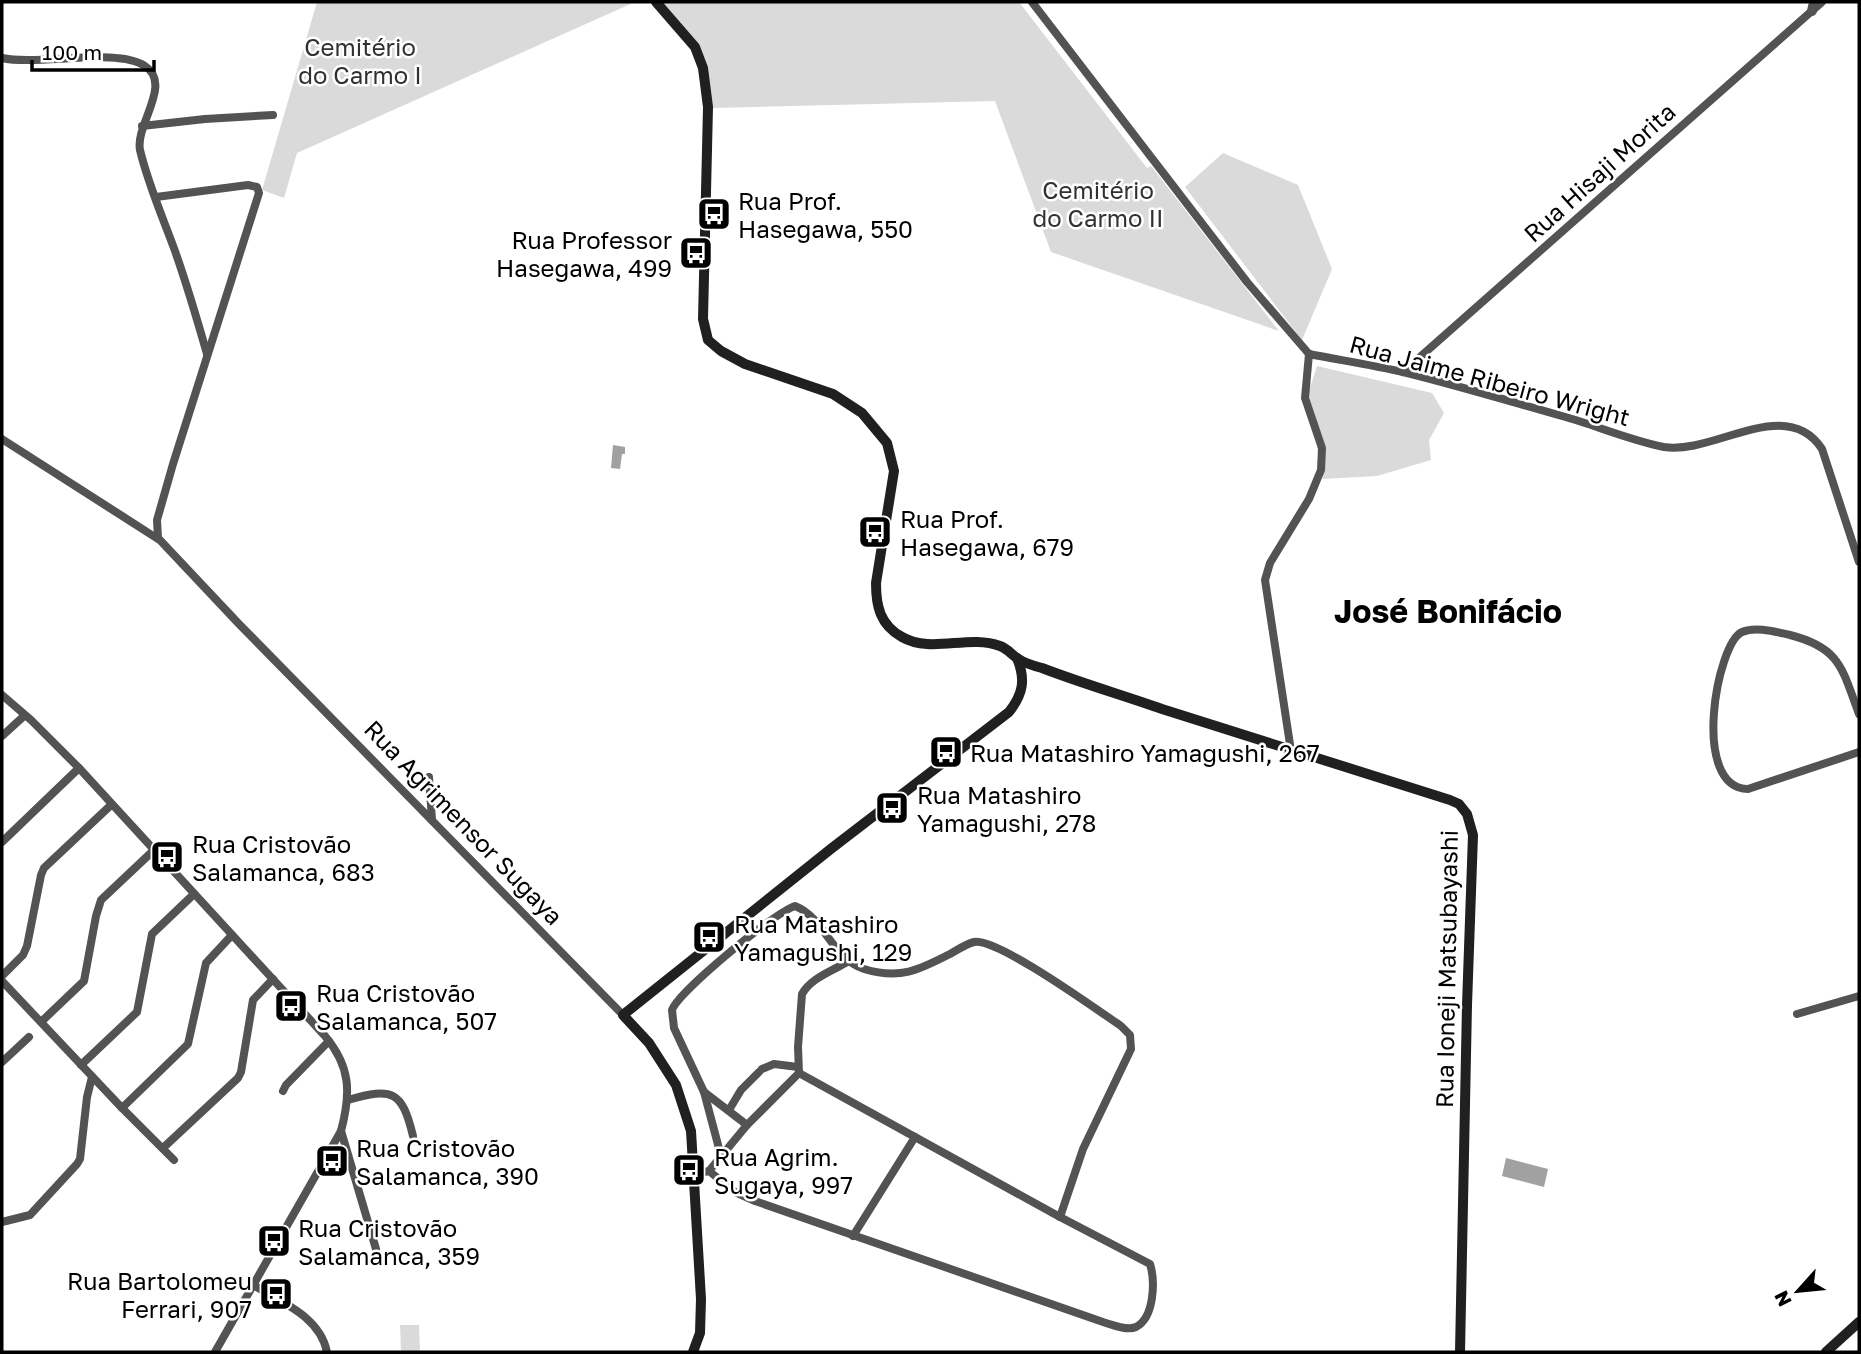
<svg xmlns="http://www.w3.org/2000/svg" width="1861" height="1354" font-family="'Golos Text',sans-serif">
	<rect width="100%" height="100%" fill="#fff"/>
	<g fill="#dadada">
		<path d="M 317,2 L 635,2 L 297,153 L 284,198 L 262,190 Z"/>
		<path d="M 661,2 L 1019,2 L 1147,168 L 1151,166 L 1155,171 L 1279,331 L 1051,252 L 995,101 L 711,108 L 706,68 Z"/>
		<path d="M 1223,153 L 1298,185 L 1332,269 L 1302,340 L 1185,187 Z"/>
		<path d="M 1317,366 L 1432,393 L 1444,413 L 1429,440 L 1431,460 L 1377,476 L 1323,479 L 1308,394 Z"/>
		<path d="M 400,1325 L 419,1325 L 420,1352 L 401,1352 Z"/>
	</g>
	<g fill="#a1a1a1">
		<path d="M 613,445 L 625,447 L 625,454 L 622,454 L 620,469 L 611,468 Z"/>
		<path d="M 1506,1158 L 1548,1169 L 1544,1187 L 1502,1176 Z"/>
	</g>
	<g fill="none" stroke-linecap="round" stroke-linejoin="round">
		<g stroke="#535353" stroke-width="8">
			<path d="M 1032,2 L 1247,282 L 1309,354"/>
			<path d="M 2,58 C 38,66 117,47 145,66 C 173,84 135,125 140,150 C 148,184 163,218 175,251 C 187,285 197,319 207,354"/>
			<path d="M 142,126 L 205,119 L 273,115"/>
			<path d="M 156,197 L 248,185 L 257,187 L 259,193 L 173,464 L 157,520 L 158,538 L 239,624 L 623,1015"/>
			<path d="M 1309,354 C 1340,360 1372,365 1403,372 C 1456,385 1509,401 1562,416 C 1595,425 1629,440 1664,447 C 1714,455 1786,394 1822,449 L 1859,562"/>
			<path d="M 1403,372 L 1822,2"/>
			<path d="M 2,439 L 158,539"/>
			<path d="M 2,695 L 31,720 L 79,768 L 325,1036 C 351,1067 351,1093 341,1131 L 215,1352"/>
			<path d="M 1859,714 C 1842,669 1841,648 1790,635 C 1776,632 1756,626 1742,632 C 1717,643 1690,788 1748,789 L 1859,752"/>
			<path d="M 2,736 L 24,716"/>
			<path d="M 1291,751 L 1265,580 L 1270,563 L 1309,499 L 1321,470 L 1322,448 L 1305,398 L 1309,354"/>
			<path d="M 429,777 L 432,820"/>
			<path d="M 2,842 L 79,768"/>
			<path d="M 2,976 L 23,955 L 27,946 L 41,875 L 44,868 L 111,805"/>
			<path d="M 2,981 L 122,1108 L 174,1160"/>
			<path d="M 1797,1014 L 1859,996"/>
			<path d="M 41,1022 L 84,981 L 96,916 L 101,900 L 154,850"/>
			<path d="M 2,1062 L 29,1037"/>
			<path d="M 81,1065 L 137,1012 L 152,934 L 194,894"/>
			<path d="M 762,1069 L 774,1064 L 798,1067"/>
			<path d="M 799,1073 L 798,1047 L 802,994 C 811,978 832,971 847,962"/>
			<path d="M 283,1091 L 286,1085 L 329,1041"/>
			<path d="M 704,1092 L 747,1125"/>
			<path d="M 348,1100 C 393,1087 402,1091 413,1136"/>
			<path d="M 122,1108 L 188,1044 L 206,963 L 232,935"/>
			<path d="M 729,1110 L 741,1090 L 759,1072"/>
			<path d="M 341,1131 L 376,1249"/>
			<path d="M 163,1148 L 238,1078 L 241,1072 L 253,1000 L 273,979"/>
			<path d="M 721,1156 L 704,1092 L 674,1028 L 672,1010 C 678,992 775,912 795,906 C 825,918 832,959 864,969 C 900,980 919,970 950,954 C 957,950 966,944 974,942 C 998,938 1097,1010 1121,1026 L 1130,1035 L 1131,1049 L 1083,1149 L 1060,1217"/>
			<path d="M 704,1172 L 709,1171 L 747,1125 L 799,1073 L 1060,1217 L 1150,1264 C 1155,1280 1155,1317 1136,1327 C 1127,1331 1113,1325 1103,1322 L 755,1201 L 735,1192 L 709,1171"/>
			<path d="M 2,1222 L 30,1215 L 77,1164 L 80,1159 L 87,1097 L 92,1077"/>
			<path d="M 853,1236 L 915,1137"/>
			<path d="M 255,1286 C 283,1303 320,1317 327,1352"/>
		</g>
		<path stroke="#535353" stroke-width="10" d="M 1812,11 L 1814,2"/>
		<g stroke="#202020" stroke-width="10">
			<path d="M 656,2 L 695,47 L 703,68 L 708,107 L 703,319 L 708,340 L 721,351 L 745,364 L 833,394 L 862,413 L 887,443 L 894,471 L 876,583 C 876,606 880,625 902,637 C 932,654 968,634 1000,646 C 1008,649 1011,654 1017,658 C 1024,663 1034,666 1042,668 C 1081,683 1122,695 1162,709 C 1258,740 1354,770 1450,800 L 1459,804 L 1467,814 L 1473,835 L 1467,1005 L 1460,1352"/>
			<path d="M 693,1352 L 700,1333 L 701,1299 L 691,1131 L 676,1085 L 649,1043 L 623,1015 L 832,848 L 1009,712 C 1023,694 1026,680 1017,658"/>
			<path d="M 1826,1352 L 1859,1322"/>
		</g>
	</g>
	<defs>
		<symbol id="bus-square" viewBox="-11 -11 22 22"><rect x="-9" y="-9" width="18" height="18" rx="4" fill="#000" stroke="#fff"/><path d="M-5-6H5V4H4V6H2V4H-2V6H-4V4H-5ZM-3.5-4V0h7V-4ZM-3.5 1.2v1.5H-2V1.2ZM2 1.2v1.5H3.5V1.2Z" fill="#fff"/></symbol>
	</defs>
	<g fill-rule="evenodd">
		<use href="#bus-square" x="695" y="195" width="38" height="38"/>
		<use href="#bus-square" x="677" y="234" width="38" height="38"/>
		<use href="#bus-square" x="856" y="513" width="38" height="38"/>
		<use href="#bus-square" x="927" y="733" width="38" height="38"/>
		<use href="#bus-square" x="873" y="789" width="38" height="38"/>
		<use href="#bus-square" x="148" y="838" width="38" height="38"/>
		<use href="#bus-square" x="690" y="918" width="38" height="38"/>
		<use href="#bus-square" x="272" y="987" width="38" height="38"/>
		<use href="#bus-square" x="313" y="1142" width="38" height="38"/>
		<use href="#bus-square" x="670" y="1151" width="38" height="38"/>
		<use href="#bus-square" x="255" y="1222" width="38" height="38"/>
		<use href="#bus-square" x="257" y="1275" width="38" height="38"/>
	</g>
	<g text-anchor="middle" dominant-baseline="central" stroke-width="5" stroke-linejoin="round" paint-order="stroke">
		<g font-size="24" fill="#313131" stroke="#fff">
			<text x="360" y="46">Cemitério<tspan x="360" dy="28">do Carmo I</tspan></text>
			<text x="1098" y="189">Cemitério<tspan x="1098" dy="28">do Carmo II</tspan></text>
		</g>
		<g font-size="24" fill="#000" stroke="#fff">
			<text transform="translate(1599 172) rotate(-42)">Rua Hisaji Morita</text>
			<text transform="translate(1490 380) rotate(15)">Rua Jaime Ribeiro Wright</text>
			<text transform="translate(464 822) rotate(46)">Rua Agrimensor Sugaya</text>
			<text transform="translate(1446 969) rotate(-89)">Rua Ioneji Matsubayashi</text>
		</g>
		<g font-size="24" fill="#000" stroke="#fff" text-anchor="start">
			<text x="738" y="200">Rua Prof.<tspan x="738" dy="28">Hasegawa, 550</tspan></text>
			<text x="672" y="239" text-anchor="end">Rua Professor<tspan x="672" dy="28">Hasegawa, 499</tspan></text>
			<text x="900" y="518">Rua Prof.<tspan x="900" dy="28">Hasegawa, 679</tspan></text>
			<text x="970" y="752">Rua Matashiro Yamagushi, 267</text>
			<text x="917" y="794">Rua Matashiro<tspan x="917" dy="28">Yamagushi, 278</tspan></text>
			<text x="192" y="843">Rua Cristovão<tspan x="192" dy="28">Salamanca, 683</tspan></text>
			<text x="734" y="923">Rua Matashiro<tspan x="734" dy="28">Yamagushi, 129</tspan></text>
			<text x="316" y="992">Rua Cristovão<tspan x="316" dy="28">Salamanca, 507</tspan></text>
			<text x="356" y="1147">Rua Cristovão<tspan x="356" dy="28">Salamanca, 390</tspan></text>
			<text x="714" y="1156">Rua Agrim.<tspan x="714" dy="28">Sugaya, 997</tspan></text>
			<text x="298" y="1227">Rua Cristovão<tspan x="298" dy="28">Salamanca, 359</tspan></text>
			<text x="252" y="1280" text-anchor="end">Rua Bartolomeu<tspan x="252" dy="28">Ferrari, 907</tspan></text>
		</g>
		<g font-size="32" font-weight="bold" fill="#000" stroke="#fff">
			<text x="1448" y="611">José Bonifácio</text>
		</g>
	</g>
	<rect width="1861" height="1354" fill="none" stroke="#000000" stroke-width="7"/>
	<g transform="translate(1798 1291) rotate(243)" stroke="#ffffff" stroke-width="5" paint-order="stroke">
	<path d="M0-5L12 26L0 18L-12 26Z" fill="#000000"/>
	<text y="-10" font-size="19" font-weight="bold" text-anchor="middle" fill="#000000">N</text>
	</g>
	<path d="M32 60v10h122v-10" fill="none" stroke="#000000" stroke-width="3.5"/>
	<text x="42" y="60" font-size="21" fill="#000000" stroke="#ffffff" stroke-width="5" paint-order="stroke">100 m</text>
</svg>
